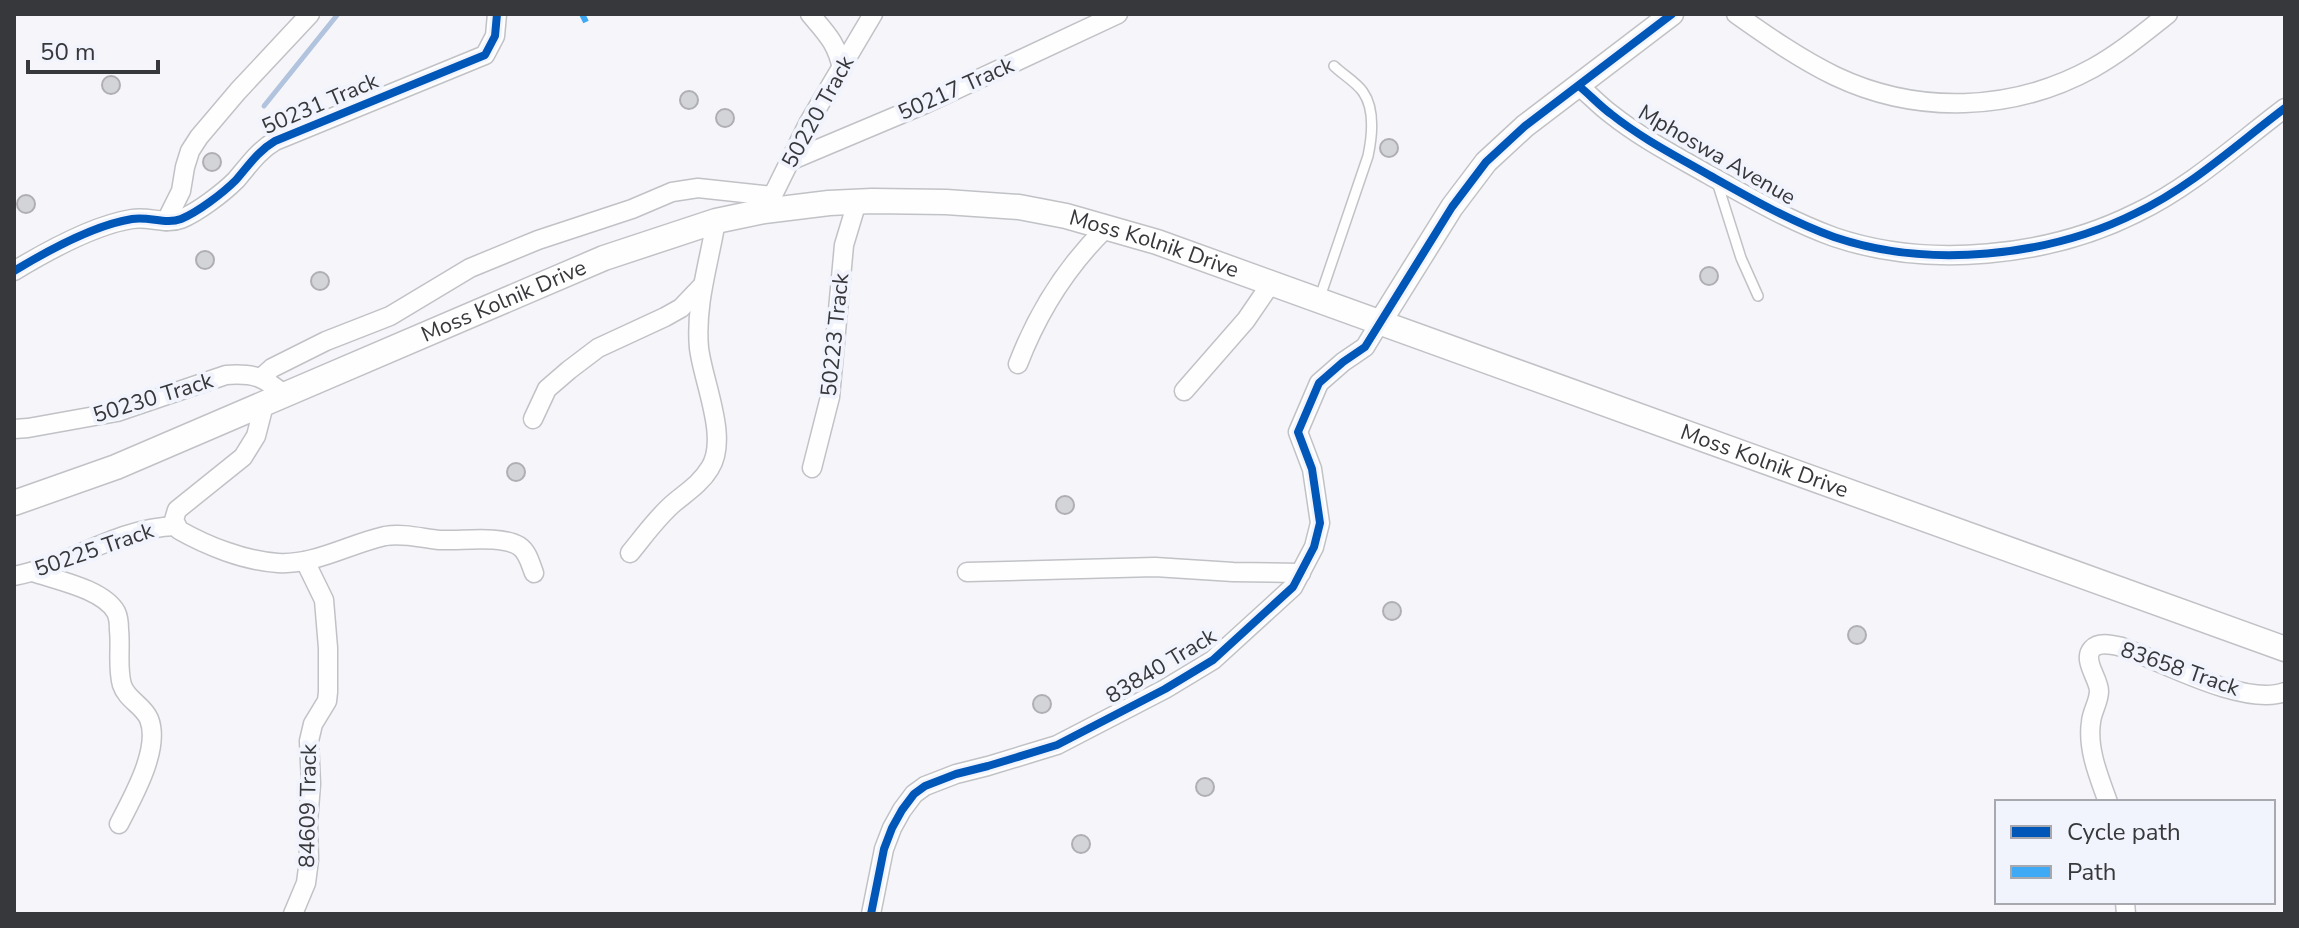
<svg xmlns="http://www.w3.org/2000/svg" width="2299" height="928" font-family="'Nunito Sans',sans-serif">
	<rect width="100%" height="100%" fill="#f5f5fa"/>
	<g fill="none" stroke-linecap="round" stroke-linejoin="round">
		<path stroke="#b2c3de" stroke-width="5" d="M 264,106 L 338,14"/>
	</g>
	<g fill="#d3d4d8" stroke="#afafb3" stroke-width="2">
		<circle cx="111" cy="85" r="9"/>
		<circle cx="689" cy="100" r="9"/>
		<circle cx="725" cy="118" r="9"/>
		<circle cx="1389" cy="148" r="9"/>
		<circle cx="212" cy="162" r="9"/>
		<circle cx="26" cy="204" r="9"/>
		<circle cx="205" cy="260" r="9"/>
		<circle cx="1709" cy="276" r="9"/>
		<circle cx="320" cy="281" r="9"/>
		<circle cx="516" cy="472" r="9"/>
		<circle cx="1065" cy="505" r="9"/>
		<circle cx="1392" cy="611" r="9"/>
		<circle cx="1857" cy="635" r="9"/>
		<circle cx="1042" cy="704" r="9"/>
		<circle cx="1205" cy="787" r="9"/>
		<circle cx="1081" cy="844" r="9"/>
	</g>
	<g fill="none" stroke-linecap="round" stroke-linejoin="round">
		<defs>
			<g id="service">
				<path d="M 1717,182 L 1741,258 L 1758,296"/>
				<path d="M 1320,297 L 1368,156 C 1372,137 1375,109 1363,92 C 1356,82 1342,74 1334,66"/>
			</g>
			<g id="minor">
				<path d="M 810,14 C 826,33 837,43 842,69"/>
				<path d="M 1736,14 C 1767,36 1800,59 1835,76 C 1917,115 2013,112 2093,68 C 2120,53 2144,33 2168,14"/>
				<path d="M 1579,86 C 1590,95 1600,106 1611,114 C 1641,138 1676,156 1709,175 C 1750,198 1790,221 1834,237 C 1928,269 2048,257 2136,213 C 2191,187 2237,144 2285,108"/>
				<path d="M 792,160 L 925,104 L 1118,14"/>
				<path d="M 768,205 L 809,122 L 873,14"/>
				<path d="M 166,221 L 181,191 L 185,167 L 190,151 L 199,137 L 238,91 L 310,14"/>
				<path d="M 14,271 C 47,251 94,225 132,219 C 149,216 166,225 181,219 C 198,212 223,193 236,180 C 249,165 258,151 275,141 L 485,55 L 495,36 L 497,14"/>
				<path d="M 1018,364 C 1038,312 1066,267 1106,228"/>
				<path d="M 262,377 L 272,368 L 326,341 L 390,316 L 470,268 L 538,240 L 632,209 L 672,192 L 698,188 L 772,196"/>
				<path d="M 1184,391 L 1246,320 L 1272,282"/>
				<path d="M 264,405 L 256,436 L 243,457 L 177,510 L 174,520 L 179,530 C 207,546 245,561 278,563 C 315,565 349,544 385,536 C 404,533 421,538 440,540 C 462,541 501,535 519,546 C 528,552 530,563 534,573"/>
				<path d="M 533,419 L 547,389 L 569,370 L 598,348 L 665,317 L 681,308 L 702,286"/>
				<path d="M 14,429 L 28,428 L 117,412 L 226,375 C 255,373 264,377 286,396"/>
				<path d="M 812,468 L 830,397 L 844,245 L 857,202"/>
				<path d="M 630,553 C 644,536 658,516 675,502 C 687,492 701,483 710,468 C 729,438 703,382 699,348 C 695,305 709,263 716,221"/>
				<path d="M 33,572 C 56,580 103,589 116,612 C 118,616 119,624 119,630 C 121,647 117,668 122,685 C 127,700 143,705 149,719 C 161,749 132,798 119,824"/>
				<path d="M 967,572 L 1155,567 L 1233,572 L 1301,573"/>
				<path d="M 14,576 C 70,565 117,528 175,526"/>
				<path d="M 2108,802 C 2099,777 2087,749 2091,722 C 2092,711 2099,702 2099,691 C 2099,679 2082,660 2092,649 C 2099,641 2113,645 2122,647 C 2162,662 2245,707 2285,692"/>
				<path d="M 2125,902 L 2126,914"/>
				<path d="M 293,914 L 306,883 L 309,860 L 308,822 L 311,784 L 309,741 L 313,724 L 327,701 L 328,692 L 328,648 L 324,600 L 305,561"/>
				<path d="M 871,914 L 884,849 L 892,828 L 902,810 L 914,794 L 925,786 L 956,774 L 988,766 L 1057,745 L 1165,689 L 1213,660 L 1293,587 L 1314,547 L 1320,523 L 1312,469 L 1298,432 L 1319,383 L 1343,362 L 1365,347 L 1379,324"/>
			</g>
			<path id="tertiary" d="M 1379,324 L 1452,207 L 1486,162 L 1525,126 L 1672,14"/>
			<g id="secondary">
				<path id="s1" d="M 14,503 L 116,467 L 604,258 L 716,221 L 764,211 L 829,203 L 872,201 L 946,202 L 1019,207 L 1066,216 L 1157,242 L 2285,649"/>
			</g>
		</defs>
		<use href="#service" stroke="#c1c2c6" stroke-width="12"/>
		<use href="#minor" stroke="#c1c2c6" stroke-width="21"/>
		<use href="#tertiary" stroke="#c1c2c6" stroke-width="25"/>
		<use href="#secondary" stroke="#c1c2c6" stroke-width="27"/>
		<use href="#service" stroke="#fefefe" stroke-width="9"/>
		<use href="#minor" stroke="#fefefe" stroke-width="18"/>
		<use href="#tertiary" stroke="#fefefe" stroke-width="22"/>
		<use href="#secondary" stroke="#fefefe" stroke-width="24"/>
		<path stroke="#3fa9f5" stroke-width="6" stroke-dasharray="12 6" stroke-linecap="butt" d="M 582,14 L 586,22"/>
		<defs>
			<g id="cycleway">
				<path d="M 1579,86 C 1590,95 1600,106 1611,114 C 1641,138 1676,156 1709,175 C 1750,198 1790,221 1834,237 C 1928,269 2048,257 2136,213 C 2191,187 2237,144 2285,108"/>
				<path d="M 14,271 C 47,251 94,225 132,219 C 149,216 166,225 181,219 C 198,212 223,193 236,180 C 249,165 258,151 275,141 L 485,55 L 495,36 L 497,14"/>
				<path d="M 871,914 L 884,849 L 892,828 L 902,810 L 914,794 L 925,786 L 956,774 L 988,766 L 1057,745 L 1165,689 L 1213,660 L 1293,587 L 1314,547 L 1320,523 L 1312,469 L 1298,432 L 1319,383 L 1343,362 L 1365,347 L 1452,207 L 1486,162 L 1525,126 L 1672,14"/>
			</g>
		</defs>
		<use href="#cycleway" stroke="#f2f4fd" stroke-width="13"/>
		<use href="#cycleway" stroke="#0057b8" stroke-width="8"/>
	</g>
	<g text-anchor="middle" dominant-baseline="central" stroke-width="8" stroke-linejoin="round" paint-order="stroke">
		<g font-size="22" fill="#37383b" stroke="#f2f4fd">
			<text transform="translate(956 89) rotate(-24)">50217 Track</text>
			<text transform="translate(320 104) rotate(-23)">50231 Track</text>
			<text transform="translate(818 112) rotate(-61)">50220 Track</text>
			<text transform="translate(1717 155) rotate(30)">Mphoswa Avenue</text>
			<text stroke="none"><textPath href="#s1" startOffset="1202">Moss Kolnik Drive</textPath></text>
			<text stroke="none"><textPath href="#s1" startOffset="530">Moss Kolnik Drive</textPath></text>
			<text transform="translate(835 335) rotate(-84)">50223 Track</text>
			<text transform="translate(153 398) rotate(-17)">50230 Track</text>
			<text stroke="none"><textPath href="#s1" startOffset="1850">Moss Kolnik Drive</textPath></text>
			<text transform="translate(94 550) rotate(-19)">50225 Track</text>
			<text transform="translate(1161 666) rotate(-31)">83840 Track</text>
			<text transform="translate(2180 669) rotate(19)">83658 Track</text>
			<text transform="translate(308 806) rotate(-89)">84609 Track</text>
		</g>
	</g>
	<rect width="2299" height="928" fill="none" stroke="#37383b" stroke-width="32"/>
	<rect x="1995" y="800" width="280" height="104" fill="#f2f4fd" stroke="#a7a9af" stroke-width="2"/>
	<rect x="2011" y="826" width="40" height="12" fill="#0057b8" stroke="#a7a9af" stroke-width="2"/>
	<text x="2067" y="840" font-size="24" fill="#37383b">Cycle path</text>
	<rect x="2011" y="866" width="40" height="12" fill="#3fa9f5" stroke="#a7a9af" stroke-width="2"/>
	<text x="2067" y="880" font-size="24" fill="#37383b">Path</text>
	<path d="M28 60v12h130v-12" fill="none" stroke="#37383b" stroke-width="4"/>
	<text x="40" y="60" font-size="24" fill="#37383b" stroke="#f2f4fd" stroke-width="6" paint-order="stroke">50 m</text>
</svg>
